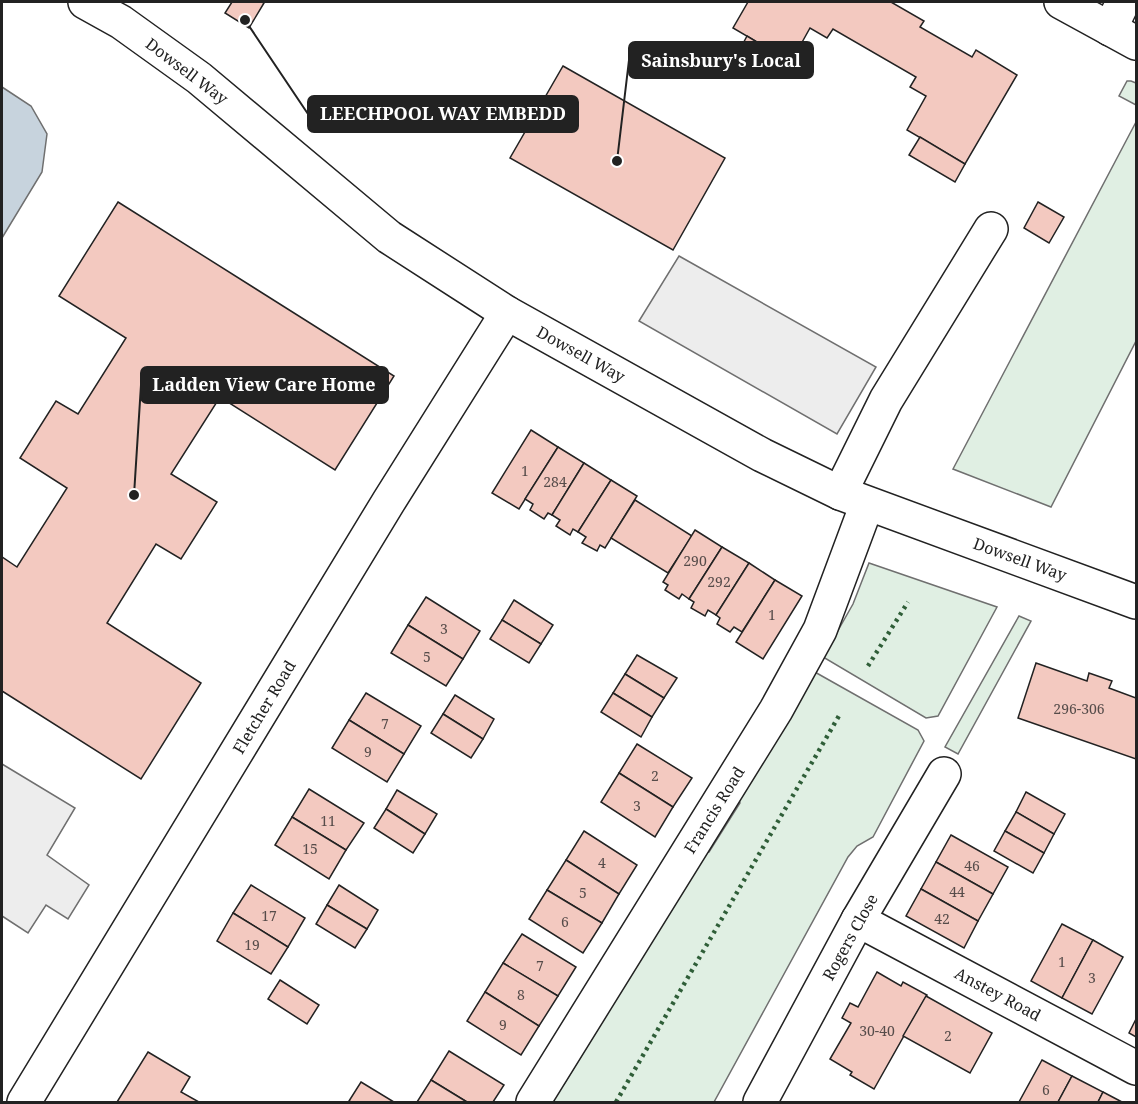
<svg xmlns="http://www.w3.org/2000/svg" width="1138" height="1104" font-family="'Noto Serif',serif">
	<rect width="100%" height="100%" fill="#fff"/>
	<g fill="#e0efe3" stroke="#6f6f6f" stroke-width="1.5">
		<path d="M 1127,81 L 1131,81 L 1136,83 L 1136,105 L 1119,96 Z"/>
		<path d="M 1136,122 L 1136,341 L 1051,507 L 953,469 Z"/>
		<path d="M 869,563 L 997,607 L 938,716 L 926,718 L 823,657 L 853,604 Z"/>
		<path d="M 1019,616 L 1031,621 L 958,754 L 945,747 Z"/>
		<path d="M 813,671 L 918,730 L 924,741 L 873,837 L 857,846 L 848,857 L 714,1102 L 546,1102 L 556,1086 L 564,1084 L 638,963 L 701,853 L 709,852 L 740,803 L 737,795 Z"/>
	</g>
	<g fill="#ededed" stroke="#6f6f6f" stroke-width="1.5">
		<path d="M 679,256 L 876,367 L 837,434 L 639,321 Z"/>
		<path d="M 2,764 L 75,808 L 47,855 L 89,885 L 68,919 L 46,905 L 28,933 L 2,916 Z"/>
	</g>
	<path fill="#c7d3dd" stroke="#6f6f6f" stroke-width="1.5" d="M 2,87 L 31,106 L 47,134 L 42,172 L 2,238 Z"/>
	<g fill="#f3c9c0" stroke="#222" stroke-width="1.5">
		<path d="M 232,2 L 262,2 L 264,3 L 249,28 L 225,13 Z"/>
		<path d="M 748,2 L 891,2 L 924,21 L 920,27 L 972,57 L 976,50 L 1017,75 L 965,164 L 907,130 L 926,96 L 910,87 L 916,77 L 833,29 L 827,38 L 810,28 L 791,62 L 733,28 Z"/>
		<path d="M 747,36 L 780,56 L 770,74 L 737,55 Z"/>
		<path d="M 563,66 L 725,158 L 673,250 L 510,158 Z"/>
		<path d="M 920,137 L 965,164 L 955,182 L 909,155 Z"/>
		<path d="M 118,202 L 394,376 L 335,470 L 220,397 L 171,474 L 217,502 L 181,559 L 156,544 L 107,623 L 201,683 L 141,779 L 2,691 L 2,557 L 17,567 L 67,488 L 20,458 L 56,401 L 78,414 L 126,338 L 59,296 Z"/>
		<path d="M 1038,202 L 1064,217 L 1049,243 L 1024,228 Z"/>
		<path d="M 531,430 L 558,447 L 519,509 L 492,493 Z"/>
		<path d="M 558,447 L 584,463 L 552,515 L 548,513 L 544,519 L 530,510 L 533,504 L 525,499 Z"/>
		<path d="M 584,463 L 611,480 L 578,532 L 573,529 L 570,535 L 556,526 L 560,520 L 552,515 Z"/>
		<path d="M 611,480 L 637,496 L 605,548 L 600,545 L 597,551 L 582,543 L 586,537 L 578,532 Z"/>
		<path d="M 635,500 L 692,536 L 668,573 L 611,538 Z"/>
		<path d="M 695,530 L 722,547 L 689,599 L 682,594 L 679,599 L 665,590 L 668,585 L 663,582 Z"/>
		<path d="M 722,547 L 749,563 L 716,615 L 708,610 L 705,616 L 691,608 L 694,602 L 689,599 Z"/>
		<path d="M 749,563 L 775,580 L 742,632 L 734,627 L 730,632 L 717,624 L 720,618 L 716,615 Z"/>
		<path d="M 775,580 L 802,596 L 763,659 L 736,642 Z"/>
		<path d="M 426,597 L 480,631 L 463,659 L 408,625 Z"/>
		<path d="M 514,600 L 553,625 L 541,644 L 502,620 Z"/>
		<path d="M 502,620 L 541,644 L 529,663 L 490,639 Z"/>
		<path d="M 408,625 L 463,659 L 446,686 L 391,653 Z"/>
		<path d="M 637,655 L 677,678 L 664,698 L 625,674 Z"/>
		<path d="M 1036,663 L 1087,681 L 1089,673 L 1112,681 L 1109,688 L 1136,698 L 1136,759 L 1018,718 Z"/>
		<path d="M 625,674 L 664,698 L 652,717 L 613,693 Z"/>
		<path d="M 366,693 L 421,726 L 404,754 L 349,720 Z"/>
		<path d="M 613,693 L 652,717 L 641,737 L 601,712 Z"/>
		<path d="M 455,695 L 494,719 L 483,739 L 443,714 Z"/>
		<path d="M 443,714 L 483,739 L 471,758 L 431,733 Z"/>
		<path d="M 349,720 L 404,754 L 387,782 L 332,748 Z"/>
		<path d="M 637,744 L 692,778 L 673,807 L 619,773 Z"/>
		<path d="M 619,773 L 673,807 L 655,837 L 601,802 Z"/>
		<path d="M 309,789 L 364,823 L 346,850 L 292,817 Z"/>
		<path d="M 397,790 L 437,814 L 425,834 L 386,809 Z"/>
		<path d="M 1026,792 L 1065,814 L 1054,834 L 1016,812 Z"/>
		<path d="M 386,809 L 425,834 L 413,853 L 374,828 Z"/>
		<path d="M 1016,812 L 1054,834 L 1044,853 L 1005,831 Z"/>
		<path d="M 292,817 L 346,850 L 329,879 L 275,845 Z"/>
		<path d="M 584,831 L 637,865 L 619,894 L 566,860 Z"/>
		<path d="M 1005,831 L 1044,853 L 1033,873 L 994,851 Z"/>
		<path d="M 951,835 L 1008,867 L 993,894 L 936,862 Z"/>
		<path d="M 566,860 L 619,894 L 602,923 L 547,890 Z"/>
		<path d="M 936,862 L 993,894 L 978,921 L 921,889 Z"/>
		<path d="M 251,885 L 305,918 L 288,947 L 233,913 Z"/>
		<path d="M 339,885 L 378,910 L 367,929 L 327,905 Z"/>
		<path d="M 921,889 L 978,921 L 964,948 L 906,916 Z"/>
		<path d="M 547,890 L 602,923 L 583,953 L 529,919 Z"/>
		<path d="M 327,905 L 367,929 L 355,948 L 316,924 Z"/>
		<path d="M 233,913 L 288,947 L 271,974 L 217,941 Z"/>
		<path d="M 1062,924 L 1093,940 L 1062,998 L 1031,981 Z"/>
		<path d="M 522,934 L 576,967 L 558,996 L 503,963 Z"/>
		<path d="M 1093,940 L 1123,957 L 1092,1014 L 1062,998 Z"/>
		<path d="M 503,963 L 558,996 L 539,1026 L 485,992 Z"/>
		<path d="M 877,972 L 901,986 L 903,982 L 927,995 L 874,1089 L 850,1075 L 852,1072 L 830,1059 L 851,1023 L 842,1018 L 850,1003 L 858,1007 Z"/>
		<path d="M 280,980 L 319,1005 L 307,1024 L 268,999 Z"/>
		<path d="M 485,992 L 539,1026 L 521,1055 L 467,1021 Z"/>
		<path d="M 926,996 L 992,1033 L 970,1073 L 903,1036 Z"/>
		<path d="M 1136,1019 L 1136,1037 L 1129,1033 Z"/>
		<path d="M 449,1051 L 504,1085 L 493,1102 L 467,1102 L 431,1080 Z"/>
		<path d="M 148,1052 L 190,1077 L 181,1092 L 199,1102 L 117,1102 Z"/>
		<path d="M 1042,1060 L 1072,1076 L 1058,1102 L 1019,1102 Z"/>
		<path d="M 1072,1076 L 1103,1092 L 1098,1102 L 1058,1102 Z"/>
		<path d="M 431,1080 L 467,1102 L 417,1102 Z"/>
		<path d="M 361,1082 L 394,1102 L 351,1102 L 349,1101 Z"/>
		<path d="M 1103,1092 L 1122,1102 L 1098,1102 Z"/>
	</g>
	<g fill="none" stroke-linecap="round" stroke-linejoin="round">
		<defs>
			<g id="street">
				<path d="M 85,2 L 121,22 L 199,78 L 389,237 L 507,313 L 762,455 L 840,493 L 1136,602"/>
				<path d="M 1061,2 L 1136,43"/>
				<path d="M 1110,29 L 1123,2"/>
				<path d="M 840,493 L 886,400 L 991,229"/>
				<path d="M 858,920 L 1136,1068"/>
				<path d="M 24,1102 L 389,501 L 507,313"/>
				<path d="M 533,1102 L 776,710 L 820,630 L 867,504"/>
				<path d="M 760,1102 L 858,920 L 944,774"/>
			</g>
		</defs>
		<use href="#street" stroke="#222" stroke-width="36"/>
		<use href="#street" stroke="#fff" stroke-width="33"/>
		<g stroke="#2f5e38" stroke-width="4.5" stroke-dasharray="3 4.5" stroke-linecap="butt">
			<path d="M 868,666 L 908,602"/>
			<path d="M 616,1102 L 840,714"/>
		</g>
	</g>
	<g text-anchor="middle" dominant-baseline="central" stroke-width="4.5" stroke-linejoin="round" paint-order="stroke">
		<g font-size="14" fill="#564c4a">
			<text x="525" y="470">1</text>
			<text x="555" y="481">284</text>
			<text x="695" y="560">290</text>
			<text x="719" y="581">292</text>
			<text x="772" y="614">1</text>
			<text x="444" y="628">3</text>
			<text x="427" y="656">5</text>
			<text x="1079" y="708">296-306</text>
			<text x="385" y="723">7</text>
			<text x="368" y="751">9</text>
			<text x="655" y="775">2</text>
			<text x="637" y="805">3</text>
			<text x="328" y="820">11</text>
			<text x="310" y="848">15</text>
			<text x="602" y="862">4</text>
			<text x="972" y="865">46</text>
			<text x="957" y="891">44</text>
			<text x="583" y="892">5</text>
			<text x="269" y="915">17</text>
			<text x="942" y="918">42</text>
			<text x="565" y="921">6</text>
			<text x="252" y="944">19</text>
			<text x="1062" y="961">1</text>
			<text x="540" y="965">7</text>
			<text x="1092" y="977">3</text>
			<text x="521" y="994">8</text>
			<text x="503" y="1024">9</text>
			<text x="877" y="1030">30-40</text>
			<text x="948" y="1035">2</text>
			<text x="1046" y="1089">6</text>
		</g>
		<g font-size="16" fill="#222" stroke="#fff">
			<text transform="translate(187 71) rotate(37)">Dowsell Way</text>
			<text transform="translate(581 354) rotate(29)">Dowsell Way</text>
			<text transform="translate(1020 559) rotate(20)">Dowsell Way</text>
			<text transform="translate(264 707) rotate(-59)">Fletcher Road</text>
			<text transform="translate(714 810) rotate(-58)">Francis Road</text>
			<text transform="translate(850 937) rotate(-61)">Rogers Close</text>
			<text transform="translate(998 994) rotate(28)">Anstey Road</text>
		</g>
	</g>
	<path fill="none" stroke="#222" stroke-width="2" d="M617 161L629 60M245 20L308 114M134 495L141 385"/>
	<g fill="#222" stroke="#fff" stroke-width="2">
		<circle cx="617" cy="161" r="6"/>
		<circle cx="245" cy="20" r="6"/>
		<circle cx="134" cy="495" r="6"/>
	</g>
	<g fill="#222" stroke="#222" stroke-width="2">
		<rect x="629" y="42" width="184" height="36" rx="6"/>
		<rect x="308" y="96" width="270" height="36" rx="6"/>
		<rect x="141" y="367" width="247" height="36" rx="6"/>
	</g>
	<g font-size="18" text-anchor="middle" font-weight="bold" fill="#fff">
		<text x="721" y="67">Sainsbury's Local</text>
		<text x="443" y="120">LEECHPOOL WAY EMBEDD</text>
		<text x="264" y="391">Ladden View Care Home</text>
	</g>
	<rect width="1138" height="1104" fill="none" stroke="#222222" stroke-width="6"/>
</svg>
